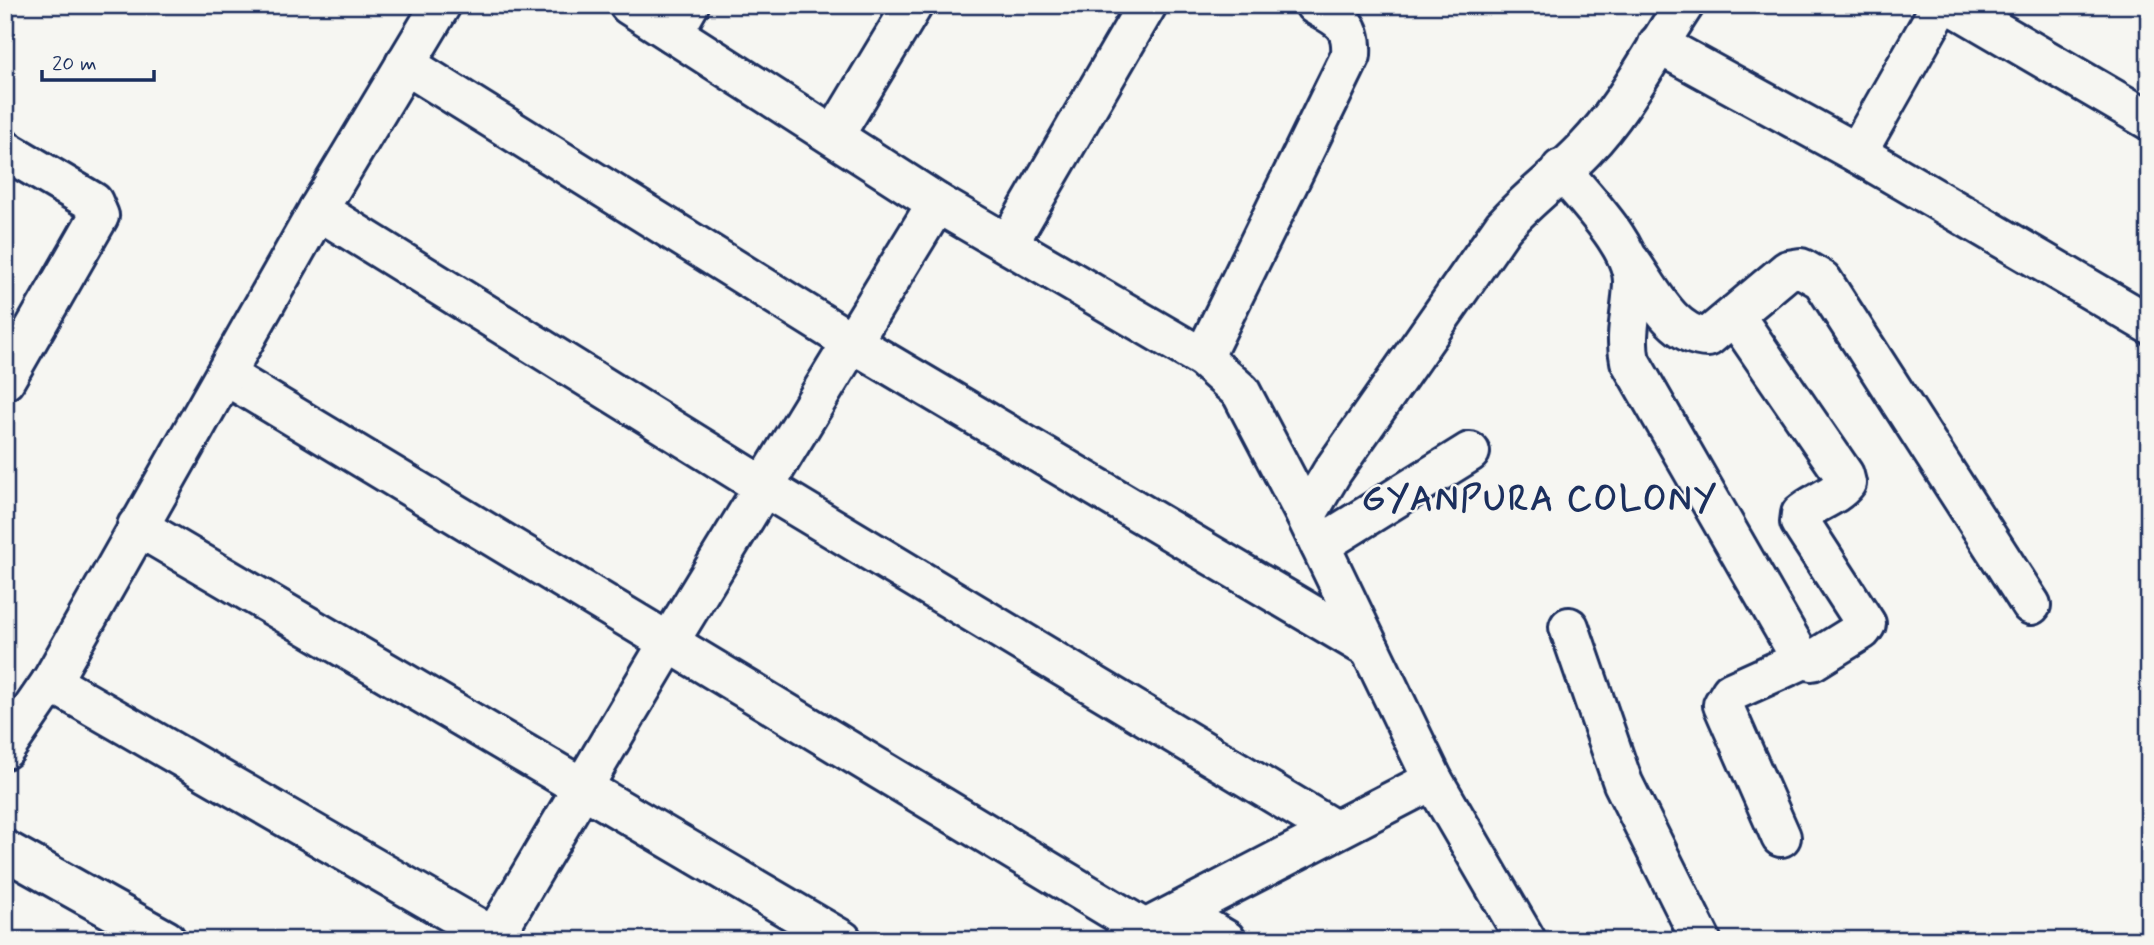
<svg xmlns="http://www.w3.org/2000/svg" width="2154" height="945" font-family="Mynerve,sans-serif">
	<rect width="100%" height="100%" fill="#f6f6f2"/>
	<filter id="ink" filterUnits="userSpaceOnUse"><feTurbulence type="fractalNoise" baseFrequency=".0143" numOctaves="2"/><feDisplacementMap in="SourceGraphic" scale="14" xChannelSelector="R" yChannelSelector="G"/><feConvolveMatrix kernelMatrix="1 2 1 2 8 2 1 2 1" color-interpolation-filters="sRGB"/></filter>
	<g filter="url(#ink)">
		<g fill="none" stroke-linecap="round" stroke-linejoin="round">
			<defs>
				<g id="minor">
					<path d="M 629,5 L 937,203 L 1203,358 L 1241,392 L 1306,516"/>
					<path d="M 1952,5 L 2149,120"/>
					<path d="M 673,33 L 689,5"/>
					<path d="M 1658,44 L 1857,153 L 2149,324"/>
					<path d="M 405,64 L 853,343 L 1370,649"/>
					<path d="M 834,136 L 913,5"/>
					<path d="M 5,150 L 93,202 L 99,216 L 5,380"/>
					<path d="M 1857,153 L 1941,5"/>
					<path d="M 1561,169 C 1583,198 1632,244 1633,281 C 1633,308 1624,334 1630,361 L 1796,650 L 1804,659 L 1812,661 L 1862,630 L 1866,624 L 1800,522 L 1801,514 C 1814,502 1835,497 1846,483 L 1844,475 L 1735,316"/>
					<path d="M 318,210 L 766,488 L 1333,829"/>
					<path d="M 1008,244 L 1147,5"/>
					<path d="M 1630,261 C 1650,288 1672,337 1708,337 L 1788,270 L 1801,268 L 1822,280 L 2031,605"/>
					<path d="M 1203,358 L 1351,55 C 1353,24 1340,19 1315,5"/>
					<path d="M 225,375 L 1143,928"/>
					<path d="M 137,526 L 842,940"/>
					<path d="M 1320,545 L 1470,452"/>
					<path d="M 1569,627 L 1623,783 L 1701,940"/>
					<path d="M 51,682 L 499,940"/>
					<path d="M 5,749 L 51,682 L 318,210 L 441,5"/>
					<path d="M 1781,837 L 1723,705 L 1731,692 L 1804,659"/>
					<path d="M 5,850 L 166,940"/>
					<path d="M 1179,912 L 1226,940"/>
					<path d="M 492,940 L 669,642 L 937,203"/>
					<path d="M 1124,940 L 1433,780"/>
					<path d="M 1526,940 L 1433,780 L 1306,516 L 1332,472 L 1503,227 C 1529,197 1560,176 1586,148 C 1624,109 1653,51 1684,5"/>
				</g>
			</defs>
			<use href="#minor" stroke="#1b2f5e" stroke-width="44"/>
			<use href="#minor" stroke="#f6f6f2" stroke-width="38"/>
		</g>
	</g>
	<g text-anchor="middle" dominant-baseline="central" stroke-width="5" stroke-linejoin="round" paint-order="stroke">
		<g font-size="35" font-weight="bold" letter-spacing="2" fill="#1b2f5e" stroke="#f6f6f2">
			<text x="1540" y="500">GYANPURA COLONY</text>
		</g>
	</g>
	<rect width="2154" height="945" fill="none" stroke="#f6f6f2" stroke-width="28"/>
	<rect x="14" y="14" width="2126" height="917" fill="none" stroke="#1b2f5e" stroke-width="2.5" filter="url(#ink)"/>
	<path d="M42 70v10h112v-10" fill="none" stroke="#1b2f5e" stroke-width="3.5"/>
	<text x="52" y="70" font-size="21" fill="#1b2f5e" stroke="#f6f6f2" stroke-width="5" paint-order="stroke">20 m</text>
</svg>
